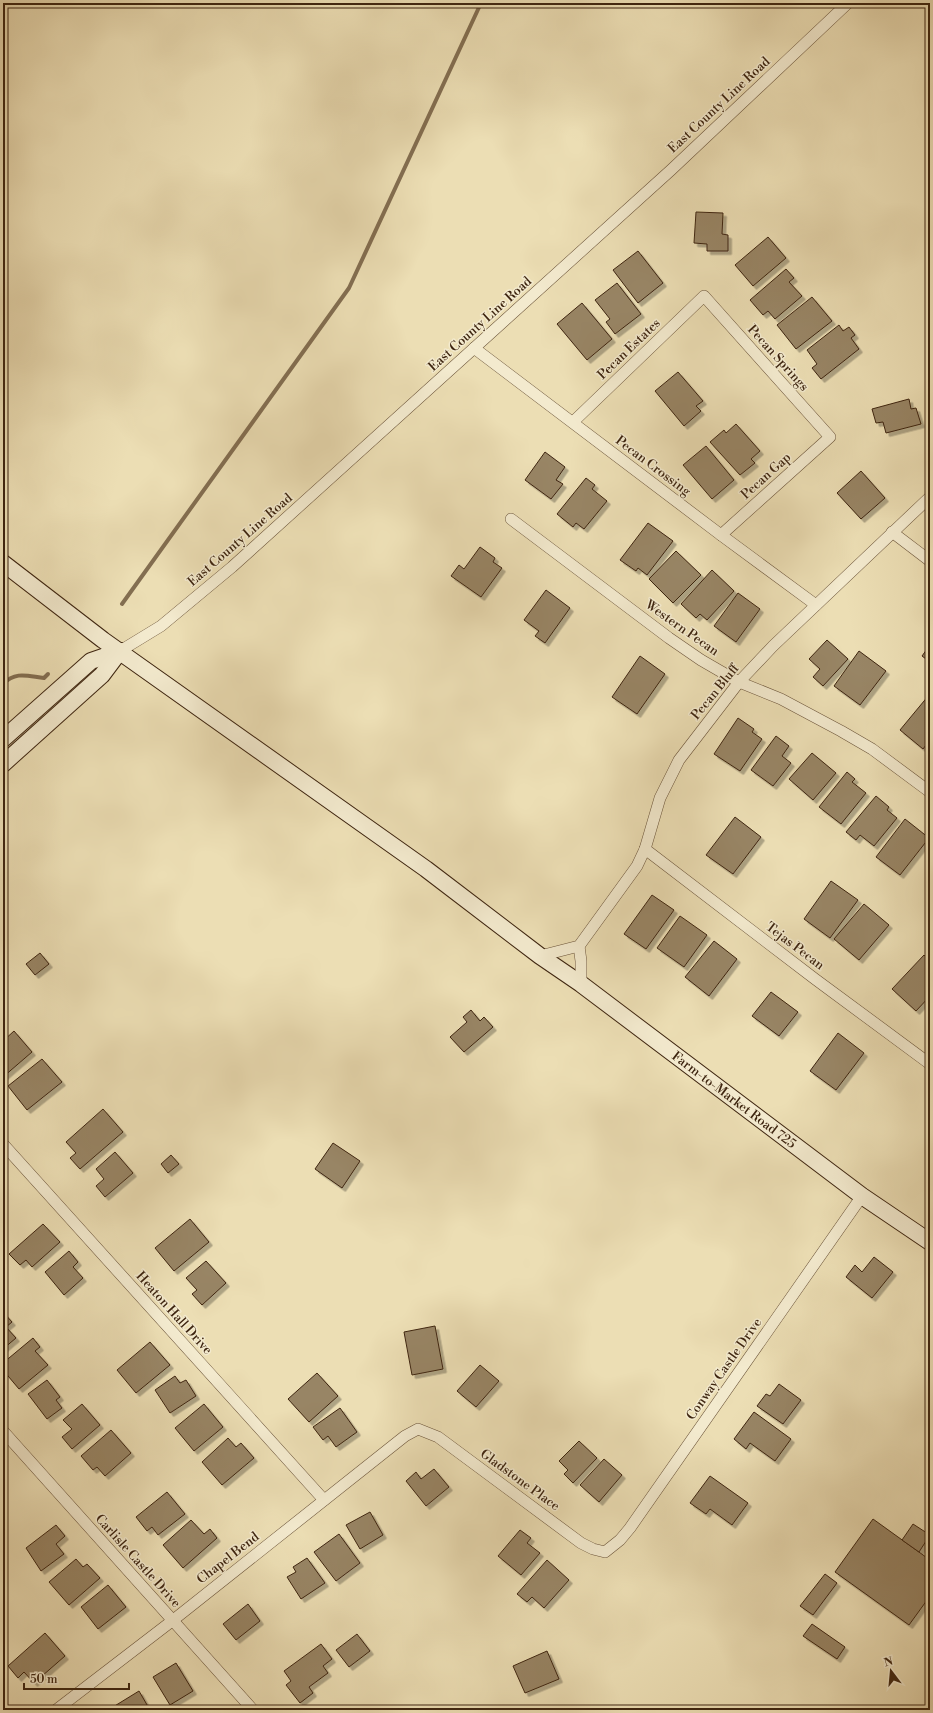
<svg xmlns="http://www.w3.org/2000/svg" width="933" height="1713" font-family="'Libre Bodoni',serif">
	<defs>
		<filter id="shadow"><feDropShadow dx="3.5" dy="3.5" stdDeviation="0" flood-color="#0004"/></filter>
	</defs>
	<rect width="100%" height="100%" fill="#ecdeb4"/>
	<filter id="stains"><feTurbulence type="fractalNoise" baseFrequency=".005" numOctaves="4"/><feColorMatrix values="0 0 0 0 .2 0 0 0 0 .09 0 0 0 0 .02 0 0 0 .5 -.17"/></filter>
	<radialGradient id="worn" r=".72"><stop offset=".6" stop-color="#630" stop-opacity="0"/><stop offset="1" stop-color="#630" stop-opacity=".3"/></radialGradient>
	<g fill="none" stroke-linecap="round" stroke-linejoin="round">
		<g stroke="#836e51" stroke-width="4">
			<path d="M 122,604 L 349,288 L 481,3"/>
			<path d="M 3,684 C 16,671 27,676 44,678 L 48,674"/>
		</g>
	</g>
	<g fill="#988565" stroke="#3e2510" filter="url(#shadow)">
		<path d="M 696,212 L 723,213 L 722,234 L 728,235 L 728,251 L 707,251 L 707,244 L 694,243 Z"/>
		<path d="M 768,237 L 786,258 L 753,286 L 735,265 Z"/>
		<path d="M 638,251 L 663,283 L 638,303 L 613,270 Z"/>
		<path d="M 786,269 L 794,278 L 789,282 L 802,296 L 775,319 L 768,311 L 763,315 L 750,300 Z"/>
		<path d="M 617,283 L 641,314 L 615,334 L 606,322 L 610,319 L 595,300 Z"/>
		<path d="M 812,297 L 832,321 L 796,349 L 777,325 Z"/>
		<path d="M 582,303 L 612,339 L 587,360 L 557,324 Z"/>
		<path d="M 839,325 L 843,331 L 849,327 L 855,335 L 851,338 L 859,349 L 821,379 L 812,368 L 817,364 L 807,350 Z"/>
		<path d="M 678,372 L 703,401 L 696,406 L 701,411 L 684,426 L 655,391 Z"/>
		<path d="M 909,399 L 911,409 L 916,408 L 921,424 L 886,433 L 883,422 L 876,423 L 872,409 Z"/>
		<path d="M 736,424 L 760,451 L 751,459 L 755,463 L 740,475 L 710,442 L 724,430 L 726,433 Z"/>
		<path d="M 706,446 L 734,480 L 712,499 L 683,465 Z"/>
		<path d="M 545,452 L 565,467 L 556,480 L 563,484 L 551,499 L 525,480 Z"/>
		<path d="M 861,471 L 885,498 L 861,519 L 837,493 Z"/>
		<path d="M 586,478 L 595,485 L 592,489 L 607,501 L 584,529 L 576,523 L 573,527 L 557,514 Z"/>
		<path d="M 648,523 L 673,541 L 647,575 L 638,568 L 636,571 L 620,560 Z"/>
		<path d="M 480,547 L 495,558 L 493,562 L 502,568 L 481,597 L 451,576 L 459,565 L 464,569 Z"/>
		<path d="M 676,551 L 701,575 L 673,603 L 649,579 Z"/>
		<path d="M 712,570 L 734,591 L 707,620 L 700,614 L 696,618 L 681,604 Z"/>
		<path d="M 546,590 L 570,608 L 545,643 L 535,636 L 539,631 L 524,620 Z"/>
		<path d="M 738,593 L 760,609 L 736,642 L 714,626 Z"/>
		<path d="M 827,640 L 848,659 L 823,686 L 813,677 L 820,669 L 809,659 Z"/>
		<path d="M 930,645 L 930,662 L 922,656 Z"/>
		<path d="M 859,651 L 886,671 L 860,705 L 834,686 Z"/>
		<path d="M 640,656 L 665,674 L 637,714 L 612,697 Z"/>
		<path d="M 929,695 L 930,740 L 923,749 L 900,730 Z"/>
		<path d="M 738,718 L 754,729 L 752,732 L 762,739 L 740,771 L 714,754 Z"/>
		<path d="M 776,736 L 789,746 L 782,756 L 791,763 L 773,786 L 751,770 Z"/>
		<path d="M 812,753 L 836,773 L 813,800 L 789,779 Z"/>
		<path d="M 847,772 L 855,779 L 852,782 L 866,793 L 841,824 L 819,807 Z"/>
		<path d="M 876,796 L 889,807 L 887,810 L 897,818 L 874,846 L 860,835 L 856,840 L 846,832 Z"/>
		<path d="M 735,817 L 761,837 L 733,874 L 706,855 Z"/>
		<path d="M 905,819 L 929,838 L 900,875 L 876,857 Z"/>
		<path d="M 831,881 L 858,900 L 830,938 L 804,919 Z"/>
		<path d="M 652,895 L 674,910 L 646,949 L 624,934 Z"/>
		<path d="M 864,904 L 889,925 L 859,960 L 834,939 Z"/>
		<path d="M 680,916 L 707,935 L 684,967 L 657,948 Z"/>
		<path d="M 714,941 L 737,959 L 709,996 L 685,977 Z"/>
		<path d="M 40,953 L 49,964 L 35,975 L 26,964 Z"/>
		<path d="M 924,955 L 930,961 L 930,996 L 916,1011 L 892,989 Z"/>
		<path d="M 771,992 L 798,1012 L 779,1036 L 752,1016 Z"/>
		<path d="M 471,1010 L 480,1021 L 484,1017 L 493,1027 L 464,1052 L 450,1037 L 467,1022 L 463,1017 Z"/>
		<path d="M 14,1031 L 32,1052 L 3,1077 L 3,1041 Z"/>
		<path d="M 838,1033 L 864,1053 L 836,1090 L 810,1071 Z"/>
		<path d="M 42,1059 L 62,1082 L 27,1110 L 8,1086 Z"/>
		<path d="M 103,1109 L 123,1132 L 80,1169 L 70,1158 L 76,1153 L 66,1142 Z"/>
		<path d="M 333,1143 L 360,1161 L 342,1188 L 315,1169 Z"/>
		<path d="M 115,1152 L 133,1173 L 105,1197 L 96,1186 L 104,1179 L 96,1169 Z"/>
		<path d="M 171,1155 L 179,1164 L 168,1173 L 161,1164 Z"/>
		<path d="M 190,1219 L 209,1242 L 174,1271 L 155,1248 Z"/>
		<path d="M 43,1224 L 60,1242 L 32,1267 L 26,1260 L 20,1265 L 9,1254 Z"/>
		<path d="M 69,1251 L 78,1262 L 73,1267 L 83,1278 L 64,1295 L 45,1272 Z"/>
		<path d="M 874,1257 L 893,1272 L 872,1298 L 846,1277 L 855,1265 L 862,1272 Z"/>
		<path d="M 206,1261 L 226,1283 L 202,1305 L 192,1294 L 197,1290 L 186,1278 Z"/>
		<path d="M 3,1312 L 12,1322 L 6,1327 L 16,1338 L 3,1349 Z"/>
		<path d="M 435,1326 L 443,1369 L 412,1375 L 404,1332 Z"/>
		<path d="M 33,1338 L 40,1347 L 35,1351 L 48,1365 L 19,1389 L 3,1370 L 3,1363 Z"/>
		<path d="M 150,1342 L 170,1365 L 136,1393 L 117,1370 Z"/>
		<path d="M 480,1365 L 499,1381 L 476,1407 L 457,1391 Z"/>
		<path d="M 317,1373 L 338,1396 L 309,1422 L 288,1399 Z"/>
		<path d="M 175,1376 L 180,1383 L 186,1380 L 196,1396 L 170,1413 L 155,1390 Z"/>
		<path d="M 47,1380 L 60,1397 L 56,1400 L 62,1408 L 47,1419 L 28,1394 Z"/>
		<path d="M 779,1384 L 801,1400 L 783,1424 L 757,1406 L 766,1394 L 770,1396 Z"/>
		<path d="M 82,1404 L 100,1425 L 72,1449 L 62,1437 L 72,1429 L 63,1420 Z"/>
		<path d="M 204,1404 L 223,1427 L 194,1451 L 175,1428 Z"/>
		<path d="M 340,1408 L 357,1432 L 336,1447 L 328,1436 L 323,1440 L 313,1427 Z"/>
		<path d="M 754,1412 L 791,1439 L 775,1461 L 750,1443 L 746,1449 L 734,1439 Z"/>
		<path d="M 111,1430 L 131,1453 L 105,1476 L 97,1467 L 93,1470 L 81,1456 Z"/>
		<path d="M 228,1438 L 236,1447 L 241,1443 L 254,1458 L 222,1485 L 202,1462 Z"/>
		<path d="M 579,1441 L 597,1458 L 573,1483 L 564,1474 L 568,1470 L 559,1461 Z"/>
		<path d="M 604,1459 L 622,1475 L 599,1502 L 580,1485 Z"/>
		<path d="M 434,1469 L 449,1487 L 426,1506 L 406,1481 L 416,1472 L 421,1479 Z"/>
		<path d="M 710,1476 L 748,1503 L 732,1525 L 710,1509 L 706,1514 L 690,1503 Z"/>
		<path d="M 167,1492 L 185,1514 L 158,1535 L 152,1527 L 147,1531 L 136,1517 Z"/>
		<path d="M 370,1512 L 383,1535 L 360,1549 L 346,1525 Z"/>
		<path d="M 873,1519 L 930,1560 L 930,1596 L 909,1625 L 835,1572 Z"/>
		<path d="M 191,1520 L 204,1534 L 210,1529 L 217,1538 L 183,1568 L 163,1545 Z"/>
		<path d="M 913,1524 L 930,1535 L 919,1552 L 902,1540 Z"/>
		<path d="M 56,1525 L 65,1536 L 56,1544 L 64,1554 L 41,1571 L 26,1548 Z"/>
		<path d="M 520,1530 L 531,1538 L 527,1543 L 540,1553 L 521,1575 L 498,1556 Z"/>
		<path d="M 339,1534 L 360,1563 L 336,1581 L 314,1552 Z"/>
		<path d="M 307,1558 L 325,1583 L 301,1599 L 287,1577 L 296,1572 L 293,1567 Z"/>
		<path d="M 76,1559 L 83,1567 L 87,1564 L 100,1578 L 69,1605 L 49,1582 Z"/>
		<path d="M 547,1560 L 569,1580 L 544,1608 L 532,1597 L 527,1602 L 517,1594 Z"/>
		<path d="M 825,1574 L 837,1583 L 813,1615 L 800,1606 Z"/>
		<path d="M 108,1585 L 126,1607 L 98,1629 L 81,1607 Z"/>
		<path d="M 248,1604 L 260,1621 L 236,1640 L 223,1624 Z"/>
		<path d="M 812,1624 L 845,1647 L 837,1659 L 803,1636 Z"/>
		<path d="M 45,1633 L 65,1656 L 34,1683 L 24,1672 L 18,1678 L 8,1666 Z"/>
		<path d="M 357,1634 L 370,1651 L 349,1667 L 336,1650 Z"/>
		<path d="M 321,1644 L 332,1659 L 323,1666 L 328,1673 L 309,1687 L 313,1693 L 300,1703 L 286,1685 L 291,1681 L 284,1671 Z"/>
		<path d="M 547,1651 L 559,1679 L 525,1693 L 513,1666 Z"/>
		<path d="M 176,1663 L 193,1691 L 170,1705 L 153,1677 Z"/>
		<path d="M 139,1691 L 150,1710 L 115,1710 L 113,1707 Z"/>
	</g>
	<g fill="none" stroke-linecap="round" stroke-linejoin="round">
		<defs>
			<g id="street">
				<path d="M 474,348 L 721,535 L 816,605"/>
				<path d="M 573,422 L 704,296 L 830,437 L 721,535"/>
				<path d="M 511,519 L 669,638 L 701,660 L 739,682 L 781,699 L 841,731 L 872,749 L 930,792"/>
				<path d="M 892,532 L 930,561"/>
				<path d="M 120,651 L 161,626 L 232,567 L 671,170 L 848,3"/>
				<path d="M 645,849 L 815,979 L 930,1064"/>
				<path d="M 579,946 L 581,961 L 581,984"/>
				<path d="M 540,956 L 579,946 L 637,866 L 645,849 L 660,798 L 679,760 L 739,682 L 773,646 L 930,497"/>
				<path d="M 3,1144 L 324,1500"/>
				<path d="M 3,1431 L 253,1710"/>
				<path d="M 56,1710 L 172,1621 L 405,1436 L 418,1429 L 438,1437 L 581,1543 L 593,1549 L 605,1552 L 620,1540 L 630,1528 L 862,1196"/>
			</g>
			<g id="secondary">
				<path d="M 3,563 L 103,640 L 426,869 L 540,956 L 581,984 L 862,1196 L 930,1242"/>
				<path d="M 3,739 L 91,661 L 120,651"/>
				<path d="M 3,764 L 102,675 L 120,651"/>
			</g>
		</defs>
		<use href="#street" stroke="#6a5339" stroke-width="12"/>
		<use href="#secondary" stroke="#3e2510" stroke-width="18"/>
		<use href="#street" stroke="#f3eace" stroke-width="11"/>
		<use href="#secondary" stroke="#f3eace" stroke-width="16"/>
	</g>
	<g text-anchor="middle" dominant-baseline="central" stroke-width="3" stroke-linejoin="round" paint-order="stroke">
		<g font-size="13" fill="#3e2510" stroke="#f3eace">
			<text transform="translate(719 105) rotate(-43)">East County Line Road</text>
			<text transform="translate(480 324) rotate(-42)">East County Line Road</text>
			<text transform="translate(629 349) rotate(-44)">Pecan Estates</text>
			<text transform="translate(778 358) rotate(48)">Pecan Springs</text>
			<text transform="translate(653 466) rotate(37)">Pecan Crossing</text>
			<text transform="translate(766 476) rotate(-42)">Pecan Gap</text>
			<text transform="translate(240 540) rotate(-41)">East County Line Road</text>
			<text transform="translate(682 628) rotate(35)">Western Pecan</text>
			<text transform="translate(715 692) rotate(-51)">Pecan Bluff</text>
			<text transform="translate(795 946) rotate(37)">Tejas Pecan</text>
			<text transform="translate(734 1100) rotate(37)">Farm-to-Market Road 725</text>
			<text transform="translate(174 1313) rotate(48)">Heaton Hall Drive</text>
			<text transform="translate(724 1369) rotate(-55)">Conway Castle Drive</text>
			<text transform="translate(520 1480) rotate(36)">Gladstone Place</text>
			<text transform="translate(228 1558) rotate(-38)">Chapel Bend</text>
			<text transform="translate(138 1561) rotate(48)">Carlisle Castle Drive</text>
		</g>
	</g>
	<rect width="933" height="1713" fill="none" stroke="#ecdeb4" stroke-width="16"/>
	<rect x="4" y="4" width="925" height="1705" fill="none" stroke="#3e2510" stroke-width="2"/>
	<rect x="8" y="8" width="917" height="1697" fill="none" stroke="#3e2510"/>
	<g transform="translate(891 1671) rotate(344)" stroke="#f3eace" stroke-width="3" paint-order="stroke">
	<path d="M0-3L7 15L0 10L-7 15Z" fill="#3e2510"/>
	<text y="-6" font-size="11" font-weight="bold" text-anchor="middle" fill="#3e2510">N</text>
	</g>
	<path d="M24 1683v6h105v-6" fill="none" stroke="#3e2510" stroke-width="2"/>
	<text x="30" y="1683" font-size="12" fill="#3e2510" stroke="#f3eace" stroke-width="3" paint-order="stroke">50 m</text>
	<rect width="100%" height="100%" filter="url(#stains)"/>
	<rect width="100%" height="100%" fill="url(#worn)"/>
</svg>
